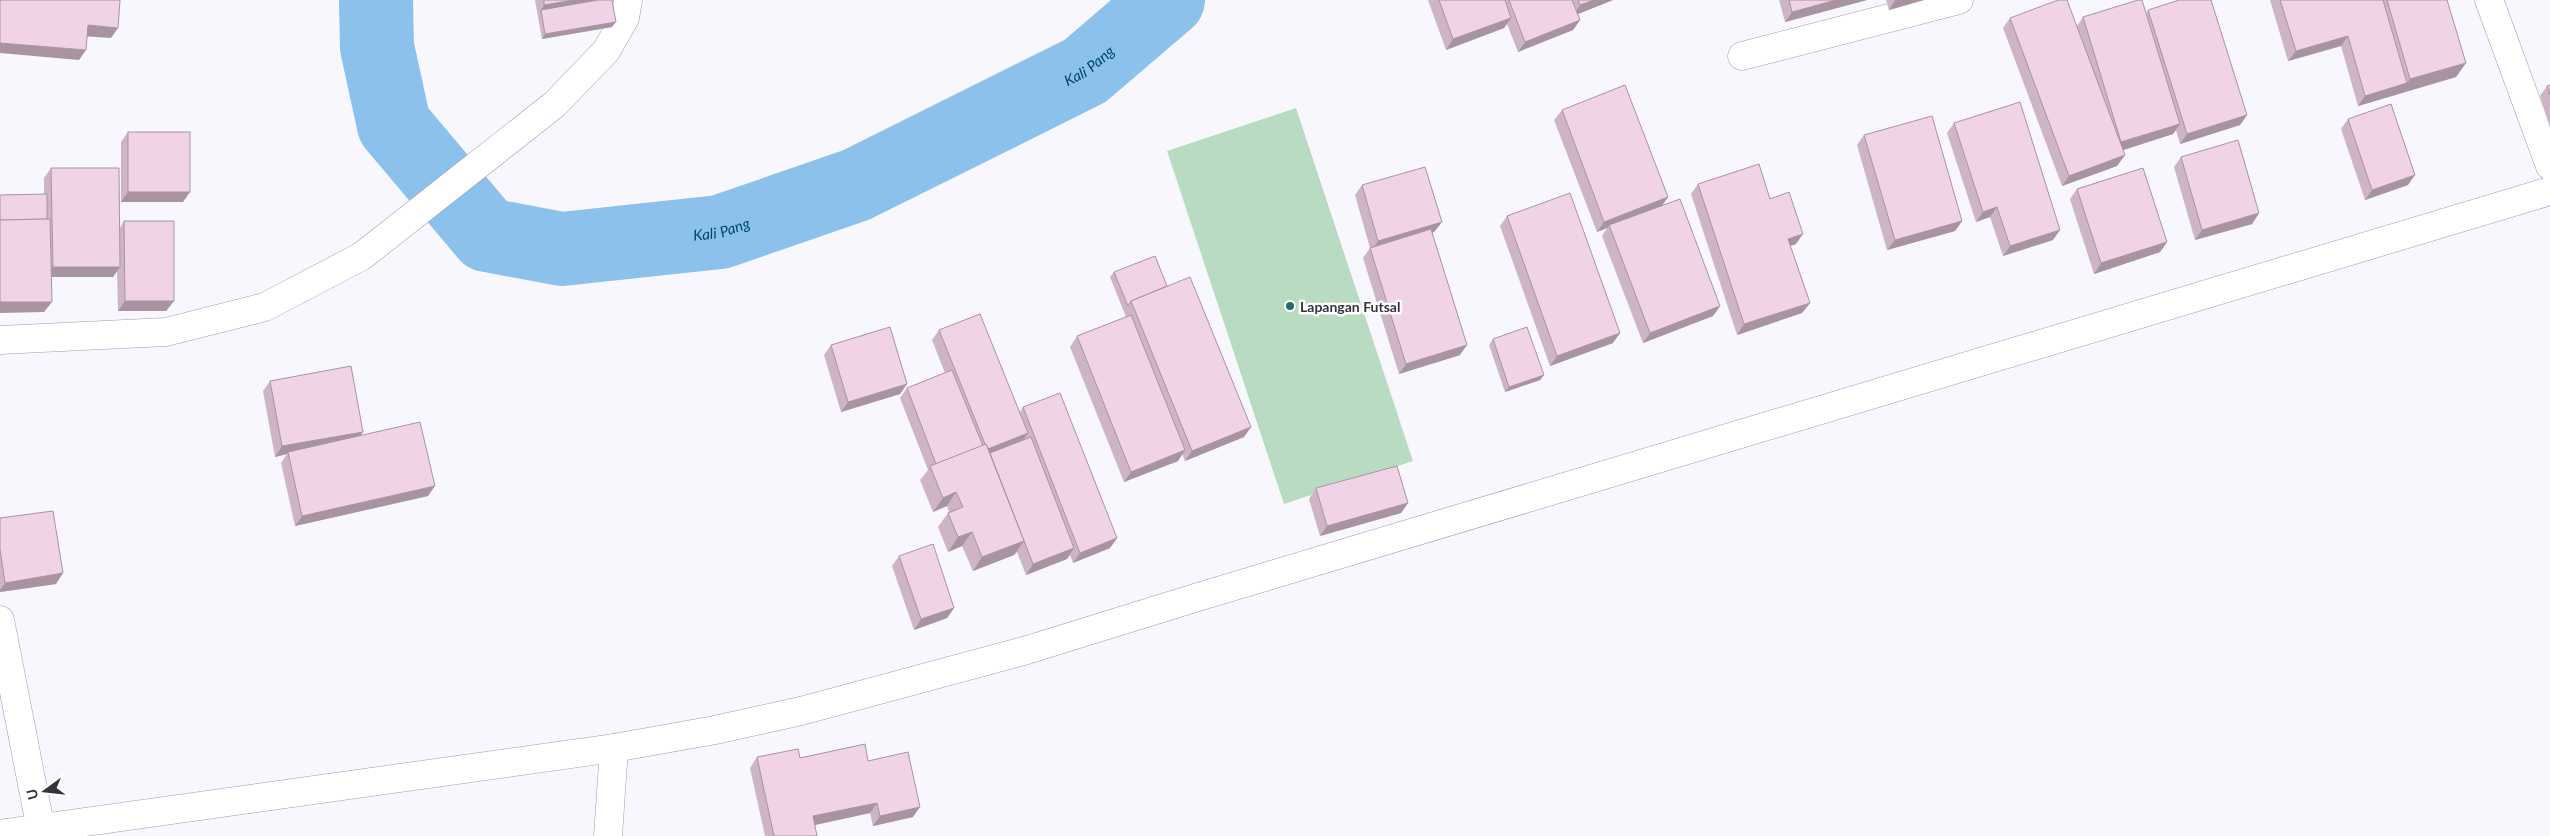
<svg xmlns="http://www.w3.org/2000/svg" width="2550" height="836" font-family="Lato,sans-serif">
	<rect width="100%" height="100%" fill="#f7f7fd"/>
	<path fill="#b8dbc2" d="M 1296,108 L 1413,461 L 1284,504 L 1167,151 Z"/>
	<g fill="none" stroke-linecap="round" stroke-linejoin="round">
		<path stroke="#8bc1ea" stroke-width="74" id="s1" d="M 376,0 L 377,47 L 394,125 L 487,235 L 562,249 L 720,232 L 856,185 L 1085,71 L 1168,0"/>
		<defs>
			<g id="minor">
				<path d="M 2489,0 L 2550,166"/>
				<path d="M 1742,56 L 1959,0"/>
				<path d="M 0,340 L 166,332 L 265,307 L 362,256 L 555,104 L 606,51 L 625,18 L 628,0"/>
				<path d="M 0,620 L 41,830"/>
				<path d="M 608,836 L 614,748"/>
			</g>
			<path id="tertiary" d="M 0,834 L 614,748 L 715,730 L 801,711 L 1027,650 L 1198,597 L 2550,191"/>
		</defs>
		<use href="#minor" stroke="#9f9bb7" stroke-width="29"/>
		<use href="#tertiary" stroke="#9f9bb7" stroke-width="29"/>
		<use href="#minor" stroke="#fff" stroke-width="28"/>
		<use href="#tertiary" stroke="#fff" stroke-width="28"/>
	</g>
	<g fill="#ceb5c6">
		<path d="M 535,0 L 595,0 L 612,27 L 542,39 Z"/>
		<path d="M 1428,0 L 1613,0 L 1578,14 L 1580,20 L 1573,30 L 1518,52 L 1507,24 L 1504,28 L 1446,50 Z"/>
		<path d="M 1779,0 L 1867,0 L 1785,22 Z"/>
		<path d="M 1886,0 L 1924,0 L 1889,10 Z"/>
		<path d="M 2270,0 L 2447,0 L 2466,63 L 2456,77 L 2358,106 L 2341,46 L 2288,61 Z"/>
		<path d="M 2148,10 L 2247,115 L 2240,125 L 2180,144 L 2176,130 L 2173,134 L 2123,150 L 2125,155 L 2117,166 L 2062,186 L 2003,28 L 2010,18 L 2077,26 L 2083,17 L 2146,14 Z"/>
		<path d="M 2550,85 L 2550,128 L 2540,96 L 2547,86 Z"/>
		<path d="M 1562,110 L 1668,197 L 1662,205 L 1720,306 L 1713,316 L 1643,343 L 1602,236 L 1607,228 L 1597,232 L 1554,120 Z"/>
		<path d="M 2348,119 L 2408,185 L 2365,200 L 2341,129 Z"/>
		<path d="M 1954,123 L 2053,240 L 2003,256 L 1990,217 L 1976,222 L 1947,133 Z"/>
		<path d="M 128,132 L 183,202 L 121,202 L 121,142 Z"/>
		<path d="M 1864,135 L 1962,221 L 1955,231 L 1887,250 L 1857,145 Z"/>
		<path d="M 2181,157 L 2259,213 L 2252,224 L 2195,240 L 2174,167 Z"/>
		<path d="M 51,168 L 120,228 L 124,221 L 174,301 L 166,311 L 118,311 L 117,271 L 113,277 L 51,277 L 44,312 L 44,178 Z"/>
		<path d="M 1698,184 L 1770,199 L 1796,244 L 1790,246 L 1810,303 L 1802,313 L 1737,335 L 1691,194 Z"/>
		<path d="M 1362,185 L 1442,222 L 1434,232 L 1432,233 L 1460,355 L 1399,374 L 1363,258 L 1370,248 L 1355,195 Z"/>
		<path d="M 2077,189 L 2167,242 L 2160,252 L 2094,274 L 2070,199 Z"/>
		<path d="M 1507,216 L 1613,343 L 1550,366 L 1500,226 Z"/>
		<path d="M 1114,272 L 1167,286 L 1251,427 L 1244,437 L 1185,461 L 1182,454 L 1178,461 L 1124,482 L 1070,347 L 1077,336 L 1126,317 L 1110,277 Z"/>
		<path d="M 939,330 L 1020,412 L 1023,407 L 1117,538 L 1110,548 L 1073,563 L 1070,555 L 1067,559 L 1026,575 L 1017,552 L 1014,555 L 973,571 L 962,546 L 948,552 L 938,527 L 948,513 L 949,512 L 947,506 L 933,512 L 920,480 L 928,470 L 900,398 L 907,388 L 945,373 L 932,340 Z"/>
		<path d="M 1493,339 L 1544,375 L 1540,380 L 1505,392 L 1489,345 Z"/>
		<path d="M 831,345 L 907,384 L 900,394 L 841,412 L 824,355 Z"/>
		<path d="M 270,381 L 363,432 L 360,436 L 428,496 L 295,526 L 281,463 L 287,454 L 275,457 L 263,391 Z"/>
		<path d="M 1316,488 L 1408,503 L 1401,513 L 1320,536 L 1309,499 Z"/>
		<path d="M 0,518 L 56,584 L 0,592 Z"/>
		<path d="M 899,556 L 954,608 L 947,618 L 914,630 L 892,566 Z"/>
		<path d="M 757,757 L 800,758 L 868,761 L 913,817 L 873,826 L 870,813 L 814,825 L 817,836 L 765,836 L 750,768 Z"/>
	</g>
	<g fill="#a894a1">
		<path d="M 574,0 L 595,0 L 591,6 L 541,10 L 544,5 Z"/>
		<path d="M 1594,0 L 1613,0 L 1573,16 L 1580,5 Z"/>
		<path d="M 1836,0 L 1867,0 L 1785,22 L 1792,12 Z"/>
		<path d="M 1895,0 L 1924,0 L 1889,10 Z"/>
		<path d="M 1511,18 L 1504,28 L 1446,50 L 1453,39 Z"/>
		<path d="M 1580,20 L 1573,30 L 1518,52 L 1525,42 Z"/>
		<path d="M 616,22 L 612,27 L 542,39 L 545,34 Z"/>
		<path d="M 88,25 L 118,28 L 111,38 L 81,36 Z"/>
		<path d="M 2348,36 L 2341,46 L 2288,61 L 2296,51 Z"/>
		<path d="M 0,43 L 86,50 L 79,60 L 0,53 Z"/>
		<path d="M 2466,63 L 2456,77 L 2358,106 L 2365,96 L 2407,83 L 2410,79 Z"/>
		<path d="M 2247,115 L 2240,125 L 2180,144 L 2187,134 Z"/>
		<path d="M 2180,124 L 2173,134 L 2114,153 L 2121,142 Z"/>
		<path d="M 2125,155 L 2117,166 L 2062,186 L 2069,176 Z"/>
		<path d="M 2415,175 L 2408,185 L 2365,200 L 2372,190 Z"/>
		<path d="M 128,192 L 190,192 L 183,202 L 121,202 Z"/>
		<path d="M 1668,197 L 1661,207 L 1609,225 L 1607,228 L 1597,232 L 1604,222 Z"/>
		<path d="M 1997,207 L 1990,217 L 1976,222 L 1983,212 Z"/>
		<path d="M 2259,213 L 2252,224 L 2195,240 L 2202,230 Z"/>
		<path d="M 1962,221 L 1955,231 L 1887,250 L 1895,240 Z"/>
		<path d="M 1442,222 L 1434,232 L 1371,251 L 1378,241 Z"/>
		<path d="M 2060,230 L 2053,240 L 2003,256 L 2010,246 Z"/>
		<path d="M 1803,234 L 1796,244 L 1781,249 L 1788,239 Z"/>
		<path d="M 2167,242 L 2160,252 L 2094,274 L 2101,263 Z"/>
		<path d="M 53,267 L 120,267 L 113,277 L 46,277 Z"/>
		<path d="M 125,301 L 174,301 L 166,311 L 118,311 Z"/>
		<path d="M 0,302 L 52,302 L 44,312 L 0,313 Z"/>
		<path d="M 1810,303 L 1802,313 L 1737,335 L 1744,324 Z"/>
		<path d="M 1720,306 L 1713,316 L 1643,343 L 1650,333 Z"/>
		<path d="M 1620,333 L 1613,343 L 1550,366 L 1557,356 Z"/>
		<path d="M 1467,345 L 1460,355 L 1399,374 L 1406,364 Z"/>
		<path d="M 1544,375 L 1540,380 L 1505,392 L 1509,387 Z"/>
		<path d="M 907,384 L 900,394 L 841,412 L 848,402 Z"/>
		<path d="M 1251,427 L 1244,437 L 1185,461 L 1192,451 Z"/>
		<path d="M 363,432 L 356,442 L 288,452 L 287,454 L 275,457 L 282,446 Z"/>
		<path d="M 1028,433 L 1021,443 L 990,455 L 987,449 Z"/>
		<path d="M 1185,450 L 1178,461 L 1124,482 L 1131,472 Z"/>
		<path d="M 435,486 L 428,496 L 295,526 L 302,516 Z"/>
		<path d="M 956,492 L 947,506 L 933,512 L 943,498 Z"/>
		<path d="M 1408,503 L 1401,513 L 1320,536 L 1327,526 Z"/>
		<path d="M 972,532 L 962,546 L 948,552 L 958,537 Z"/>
		<path d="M 1117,538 L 1110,548 L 1073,563 L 1080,553 Z"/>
		<path d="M 1024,541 L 1014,555 L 973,571 L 982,557 Z"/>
		<path d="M 1074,548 L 1067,559 L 1026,575 L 1033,564 Z"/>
		<path d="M 63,573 L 56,584 L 0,592 L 0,590 L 5,583 Z"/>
		<path d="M 954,608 L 947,618 L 914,630 L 921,619 Z"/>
		<path d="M 877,803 L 870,813 L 806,827 L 813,816 Z"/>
		<path d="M 920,807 L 913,817 L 873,826 L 880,816 Z"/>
	</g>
	<g fill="#f0d3e6" stroke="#a894a1">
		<path d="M 0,0 L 120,0 L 118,28 L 88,25 L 86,50 L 0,43 Z"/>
		<path d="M 544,0 L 574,0 L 544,5 Z"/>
		<path d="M 598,0 L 612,0 L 616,22 L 545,34 L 541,10 Z"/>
		<path d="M 1439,0 L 1505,0 L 1511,18 L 1453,39 Z"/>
		<path d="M 1509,0 L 1572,0 L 1580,20 L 1525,42 Z"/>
		<path d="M 1578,0 L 1594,0 L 1580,5 Z"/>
		<path d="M 1789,0 L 1836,0 L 1792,12 Z"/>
		<path d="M 2058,0 L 2067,0 L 2125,155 L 2069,176 L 2010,18 Z"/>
		<path d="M 2138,0 L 2142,0 L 2180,124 L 2121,142 L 2083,17 Z"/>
		<path d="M 2179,0 L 2211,0 L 2247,115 L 2187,134 L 2148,10 Z"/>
		<path d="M 2280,0 L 2383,0 L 2407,83 L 2365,96 L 2348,36 L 2296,51 Z"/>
		<path d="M 2387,0 L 2447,0 L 2466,63 L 2410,79 Z"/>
		<path d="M 1625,85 L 1668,197 L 1604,222 L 1562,110 Z"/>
		<path d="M 2550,85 L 2550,95 L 2547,86 Z"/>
		<path d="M 2020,102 L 2060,230 L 2010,246 L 1997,207 L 1983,212 L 1954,123 Z"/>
		<path d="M 2391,104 L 2415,175 L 2372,190 L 2348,119 Z"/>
		<path d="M 1932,116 L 1962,221 L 1895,240 L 1864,135 Z"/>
		<rect x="128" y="132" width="62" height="60"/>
		<path d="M 2238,140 L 2259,213 L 2202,230 L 2181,157 Z"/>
		<path d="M 1759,164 L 1770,199 L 1789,192 L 1803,234 L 1788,239 L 1810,303 L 1744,324 L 1698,184 Z"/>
		<path d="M 1425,167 L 1442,222 L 1378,241 L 1362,185 Z"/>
		<path d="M 51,168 L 119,168 L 120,267 L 53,267 Z"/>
		<path d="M 2143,168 L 2167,242 L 2101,263 L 2077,189 Z"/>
		<path d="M 1570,193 L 1620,333 L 1557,356 L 1507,216 Z"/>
		<path d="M 47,194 L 47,219 L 0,220 L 0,195 Z"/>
		<path d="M 1680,199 L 1720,306 L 1650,333 L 1609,225 Z"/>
		<path d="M 50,219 L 52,302 L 0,302 L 0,220 Z"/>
		<path d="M 124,221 L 174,221 L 174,301 L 125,301 Z"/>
		<path d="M 1431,229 L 1467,345 L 1406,364 L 1370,248 Z"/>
		<path d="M 1155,256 L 1167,286 L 1131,301 L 1128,306 L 1114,272 Z"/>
		<path d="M 1190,277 L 1251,427 L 1192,451 L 1131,301 Z"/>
		<path d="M 980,314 L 1028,433 L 988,449 L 986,444 L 985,444 L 939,330 Z"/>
		<path d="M 1131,315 L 1185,450 L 1131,472 L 1077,336 Z"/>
		<path d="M 890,327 L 907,384 L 848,402 L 831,345 Z"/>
		<path d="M 1527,327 L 1544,375 L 1509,387 L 1493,339 Z"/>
		<path d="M 351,366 L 363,432 L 282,446 L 270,381 Z"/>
		<path d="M 952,370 L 983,446 L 936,464 L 907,388 Z"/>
		<path d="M 1060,393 L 1117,538 L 1080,553 L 1023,407 Z"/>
		<path d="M 420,422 L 435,486 L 302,516 L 288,452 Z"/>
		<path d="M 1031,437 L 1074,548 L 1033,564 L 990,453 Z"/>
		<path d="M 986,444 L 1024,541 L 982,557 L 972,532 L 958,537 L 948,513 L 963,507 L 956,492 L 943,498 L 930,466 Z"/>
		<path d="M 1397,466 L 1408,503 L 1327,526 L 1316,488 Z"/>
		<path d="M 53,511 L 63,573 L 5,583 L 0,549 L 0,518 Z"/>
		<path d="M 933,544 L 954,608 L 921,619 L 899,556 Z"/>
		<path d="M 865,744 L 868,761 L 908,752 L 920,807 L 880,816 L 877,803 L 813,816 L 817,836 L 774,836 L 757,757 L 798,749 L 800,758 Z"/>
	</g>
	<circle fill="#256e68" stroke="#fff" stroke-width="2" cx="1290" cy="306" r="5"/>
	<g text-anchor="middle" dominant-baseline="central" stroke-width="5" stroke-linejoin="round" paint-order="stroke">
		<g font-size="14" font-weight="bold" fill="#34333e" stroke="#fff" text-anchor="start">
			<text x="1300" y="306">Lapangan Futsal</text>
		</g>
		<g font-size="15" font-style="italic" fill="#00466c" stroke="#fff">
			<text stroke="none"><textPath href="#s1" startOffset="912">Kali Pang</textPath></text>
			<text stroke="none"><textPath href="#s1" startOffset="508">Kali Pang</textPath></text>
		</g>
	</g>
	<g transform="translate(45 791) rotate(255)" stroke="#ffffff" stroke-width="4" paint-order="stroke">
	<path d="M0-4L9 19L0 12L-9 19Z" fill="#34333e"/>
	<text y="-8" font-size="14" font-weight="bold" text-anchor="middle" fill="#34333e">U</text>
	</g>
</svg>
